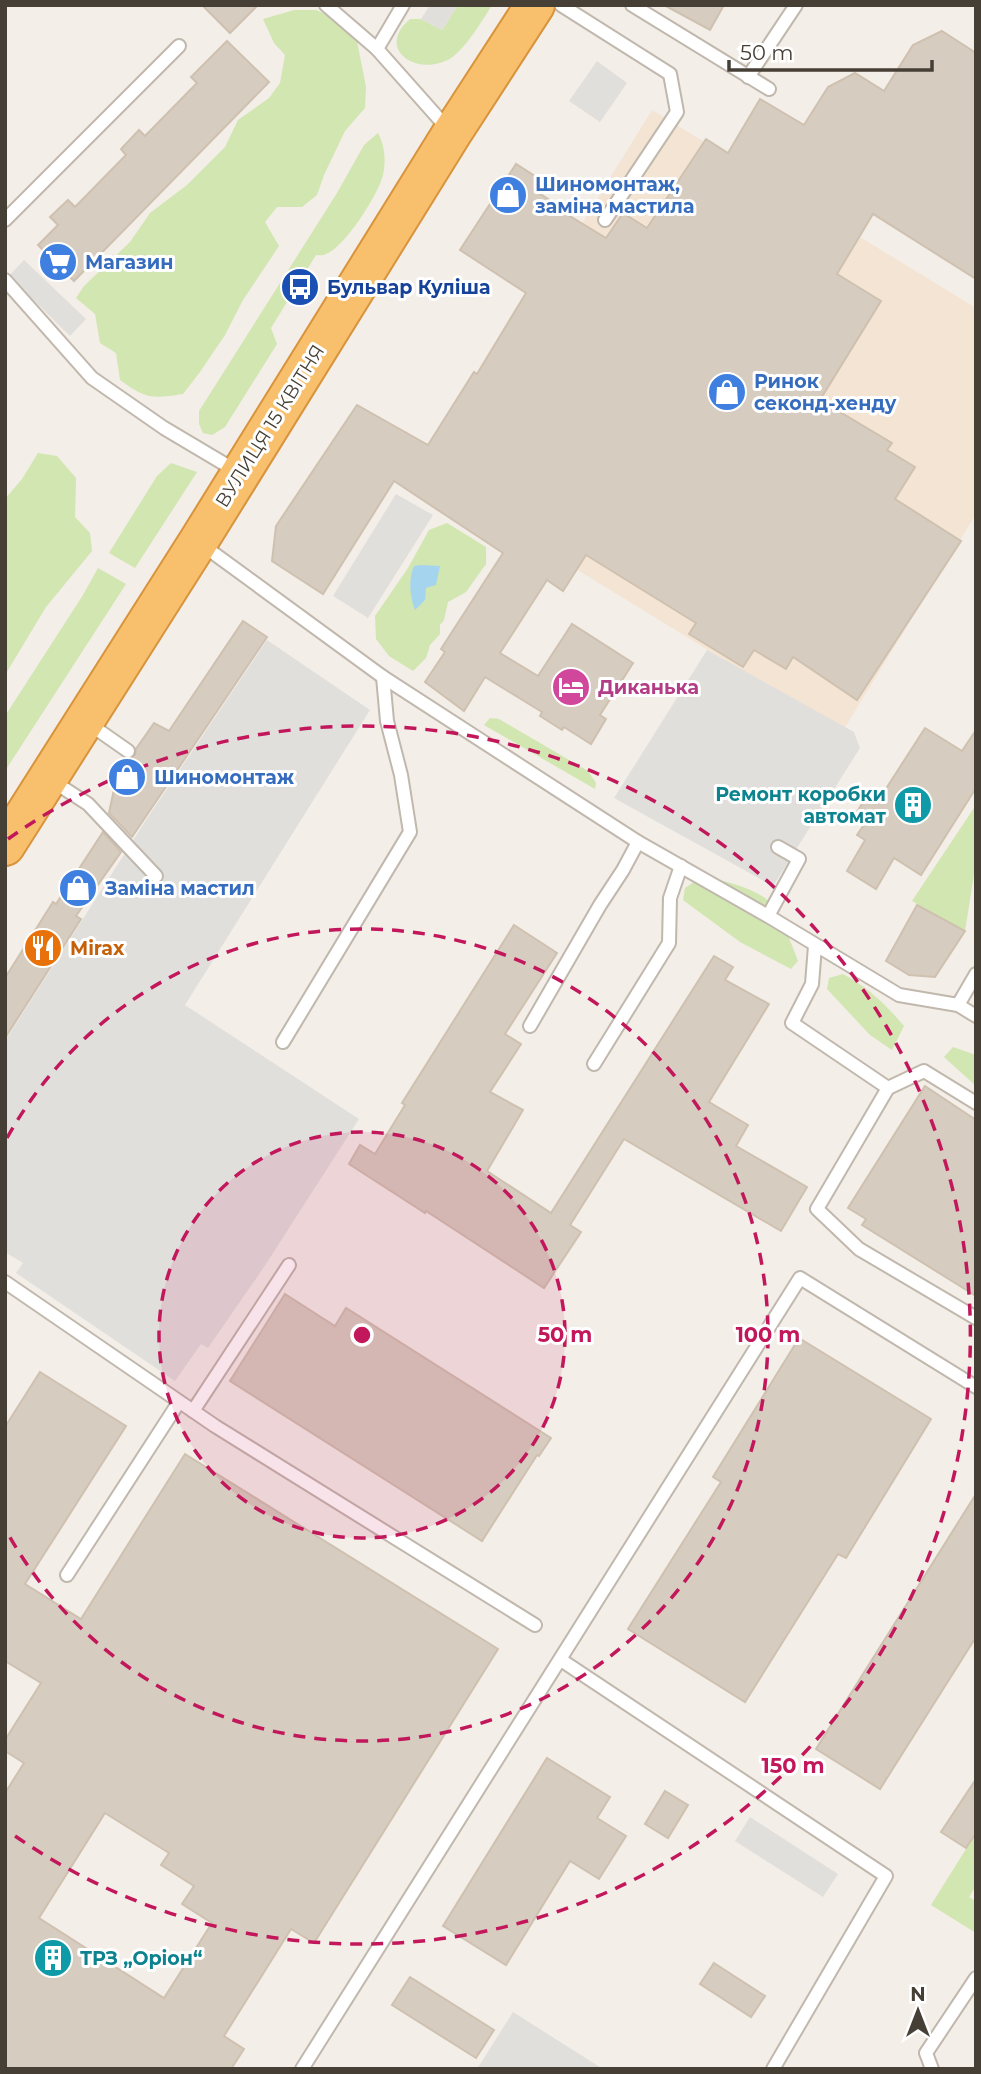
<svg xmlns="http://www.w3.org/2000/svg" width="981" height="2074" font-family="Montserrat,sans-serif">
	<rect width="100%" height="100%" fill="#f3eee7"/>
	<path fill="#f4e4d3" d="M 652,110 L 976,308 L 976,514 L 842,732 L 426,477 Z"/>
	<g fill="#d2e6b1">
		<path d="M 458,5 L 492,5 C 482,21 466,48 451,58 C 419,78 374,50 410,19 L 421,19 L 442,30 Z"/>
		<path d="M 294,10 L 316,10 L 334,18 L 357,41 L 366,87 L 365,108 L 345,131 L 324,175 L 317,195 L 302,207 L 277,207 L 265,222 L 279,246 L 243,300 L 225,335 L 200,372 L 183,394 C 151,399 146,399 120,380 L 116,353 L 100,343 L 95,314 L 76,298 L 84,286 L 130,242 L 150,213 L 187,185 L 225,147 L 238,120 L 269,98 L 280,83 L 285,55 L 274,43 L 263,19 Z"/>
		<path d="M 378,133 C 385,146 386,161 383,175 C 378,195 345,247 326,254 C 323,256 319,255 316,255 L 271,328 L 277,344 L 225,427 L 212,435 L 203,433 L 199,424 L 199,411 L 337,193 L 364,145 Z"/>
		<path d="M 38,453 L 57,456 L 76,478 L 75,517 L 90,533 L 92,551 L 46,607 L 5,675 L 5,499 L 22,479 Z"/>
		<path d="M 171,463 L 197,472 L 135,568 L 109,553 L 157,476 Z"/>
		<path d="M 447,523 L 486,547 L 486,564 L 466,592 L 448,602 L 444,620 L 440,625 L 440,634 L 430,645 L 426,658 L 413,671 L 389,656 L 376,639 L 375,616 L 408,568 L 429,530 Z"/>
		<path d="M 98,568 L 126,584 L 5,771 L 5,716 L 83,595 Z"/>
		<path d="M 490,718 L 499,719 L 588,771 L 596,783 L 595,789 L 484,725 Z"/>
		<path d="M 976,805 L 976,862 L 965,931 L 912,901 Z"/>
		<path d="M 703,876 C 724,881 747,886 765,898 C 778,907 792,945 798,961 L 791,969 L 740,942 L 683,900 L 685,888 Z"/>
		<path d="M 843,974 C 868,987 886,1005 904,1026 L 892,1050 L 870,1035 L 827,989 L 829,978 Z"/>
		<path d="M 953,1047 L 976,1055 L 976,1086 L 944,1057 Z"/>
		<path d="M 976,1833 L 976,1886 L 969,1897 L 976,1901 L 976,1933 L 931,1905 Z"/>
	</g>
	<g fill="#e1dfdc">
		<path d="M 430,5 L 458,5 L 442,30 L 421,19 Z"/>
		<path d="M 597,61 L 627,83 L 600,122 L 569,101 Z"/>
		<path d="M 24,260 L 86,319 L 70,336 L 9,276 Z"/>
		<path d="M 396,494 L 433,515 L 368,618 L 333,596 Z"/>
		<path d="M 267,640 L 370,710 L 185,1005 L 359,1119 L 264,1267 L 208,1348 L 201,1344 L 175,1381 L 16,1273 L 23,1263 L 5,1252 L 5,1041 L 148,817 Z"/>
		<path d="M 707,650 L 854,732 L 860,748 L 773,886 L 614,798 Z"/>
		<path d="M 750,1817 L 838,1874 L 823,1897 L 735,1841 Z"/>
		<path d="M 513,2012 L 603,2069 L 477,2069 Z"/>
	</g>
	<path fill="#a5d5ee" d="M 420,565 L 440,566 L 436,585 L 426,588 L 425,600 L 415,610 C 410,597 408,579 414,566 Z"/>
	<g fill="#d7ccc0" stroke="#cfc1b0" stroke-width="2" fill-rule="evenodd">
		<path d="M 202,5 L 258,5 L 230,33 Z"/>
		<path d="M 664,5 L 724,5 L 710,30 Z"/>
		<path d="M 942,31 L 976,53 L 976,279 L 873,214 L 837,274 L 881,301 L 820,400 L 892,443 L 887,450 L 915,467 L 895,499 L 961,541 L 857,700 L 793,657 L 786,669 L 754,650 L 743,667 L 689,634 L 696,623 L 586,555 L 563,591 L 547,580 L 500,653 L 538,676 L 572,624 L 633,663 L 600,715 L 606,719 L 591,744 L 564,727 L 562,730 L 540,716 L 542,712 L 485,677 L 464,711 L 425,682 L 445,652 L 441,649 L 503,553 L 394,481 L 323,594 L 272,561 L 276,526 L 357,405 L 428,445 L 474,372 L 477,374 L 526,293 L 460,250 L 516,164 L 541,180 L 534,190 L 556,204 L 555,207 L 606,238 L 623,213 L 647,228 L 706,139 L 728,153 L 760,99 L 804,125 L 828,87 L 855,73 L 884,91 L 913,45 Z"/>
		<path d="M 227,41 L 269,82 L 74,281 L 38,245 L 58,225 L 50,217 L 68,200 L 75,207 L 126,155 L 121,149 L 139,130 L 145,136 L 197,83 L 191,77 Z"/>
		<path d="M 243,621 L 267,637 L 132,837 L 109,813 L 116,780 L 130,759 L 135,755 L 136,749 L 154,723 L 169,731 Z"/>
		<path d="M 925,728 L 962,751 L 976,730 L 976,788 L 921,875 L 894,858 L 876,889 L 847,871 L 865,840 L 857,835 L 868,819 L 857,812 L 870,791 L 880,798 Z"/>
		<path d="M 103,832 L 121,852 L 76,916 L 81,919 L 5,1038 L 5,978 L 53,902 L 56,904 Z"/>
		<path d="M 917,905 L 965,931 L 935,977 L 909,975 L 886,961 Z"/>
		<path d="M 514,925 L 557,953 L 505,1034 L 521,1044 L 490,1092 L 523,1110 L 487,1171 L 551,1213 L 714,956 L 733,967 L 725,980 L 769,1004 L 709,1102 L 748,1125 L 736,1146 L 807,1187 L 781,1231 L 624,1139 L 570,1225 L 581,1232 L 544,1288 L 426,1211 L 425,1213 L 349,1164 L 360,1145 L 375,1154 L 405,1105 L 402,1103 Z"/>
		<path d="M 925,1086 L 976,1120 L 976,1296 L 862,1225 L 866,1219 L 848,1208 Z"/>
		<path d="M 285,1294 L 335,1326 L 346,1308 L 551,1438 L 539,1456 L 537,1455 L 482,1541 L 230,1381 Z"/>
		<path d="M 799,1338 L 931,1419 L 846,1558 L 838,1554 L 745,1702 L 628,1629 L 721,1482 L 713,1477 Z"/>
		<path d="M 40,1372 L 126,1426 L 25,1584 L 81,1619 L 185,1454 L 498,1649 L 314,1943 L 291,1929 L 224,2036 L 244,2049 L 231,2069 L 5,2069 L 5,1793 L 24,1763 L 5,1751 L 5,1740 L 41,1683 L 5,1661 L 5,1427 ZM 105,1813 L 169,1853 L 161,1865 L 194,1886 L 182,1904 L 212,1923 L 164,1998 L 39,1918 Z"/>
		<path d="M 976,1494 L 976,1637 L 880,1789 L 816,1749 Z"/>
		<path d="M 547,1758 L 610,1797 L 597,1818 L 626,1836 L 599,1879 L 570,1861 L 506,1965 L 443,1926 Z"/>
		<path d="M 976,1779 L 976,1833 L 966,1848 L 941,1832 Z"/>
		<path d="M 665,1791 L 688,1805 L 668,1838 L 645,1824 Z"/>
		<path d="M 714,1963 L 765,1996 L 751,2017 L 700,1984 Z"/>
		<path d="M 410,1977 L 494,2030 L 476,2058 L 392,2005 Z"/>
	</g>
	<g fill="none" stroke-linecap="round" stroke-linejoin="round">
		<defs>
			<g id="lane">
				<path d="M 326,5 L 377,49 L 448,129"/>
				<path d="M 561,5 L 670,74 L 677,112 L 605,220"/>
				<path d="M 632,5 L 769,89"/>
				<path d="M 377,49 L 403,5"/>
				<path d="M 748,77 L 796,5"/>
				<path d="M 5,220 L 179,46"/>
				<path d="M 5,280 L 92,378 L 164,428 L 238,472"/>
				<path d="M 201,544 L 383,677 L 638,842 L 768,916 L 899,995 L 958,1005 L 976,1016"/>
				<path d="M 88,723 L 128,751"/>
				<path d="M 51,780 L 88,804 L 156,876"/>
				<path d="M 768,916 L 799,859 L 778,847"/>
				<path d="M 815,946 L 812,984 L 792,1023 L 888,1088"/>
				<path d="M 958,1005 L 976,974"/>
				<path d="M 530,1026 L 600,905 L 623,870 L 638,842"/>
				<path d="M 283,1042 L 410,832 L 401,775 L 387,721 L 383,677"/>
				<path d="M 594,1064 L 669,943 L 670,898 L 681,866"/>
				<path d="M 976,1103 L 924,1071 L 888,1088 L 817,1209 L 859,1249 L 976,1318"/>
				<path d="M 5,1282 L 215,1426 L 535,1625"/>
				<path d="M 193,1411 L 289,1265"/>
				<path d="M 67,1575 L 179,1402"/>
				<path d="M 561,1660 L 886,1876 L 773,2069"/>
				<path d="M 302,2069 L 800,1278 L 976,1387"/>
				<path d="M 932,2069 L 926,2053 L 976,1978"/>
			</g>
			<path id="highway" d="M 5,846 L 198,542 L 452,133 L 535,5"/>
		</defs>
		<use href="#lane" stroke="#c1b8ad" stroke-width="16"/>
		<use href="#highway" stroke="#d8933c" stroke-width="42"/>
		<use href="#lane" stroke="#fff" stroke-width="12"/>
		<use href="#highway" stroke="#f8c06d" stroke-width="38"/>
	</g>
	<circle cx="362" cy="1335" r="203" fill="#c2185b" fill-opacity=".12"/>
	<g fill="none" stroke="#c2185b" stroke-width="3.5" stroke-dasharray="12 9">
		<circle cx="362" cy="1335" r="203"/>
		<path d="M7 1138A406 406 0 1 1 7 1532"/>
		<path d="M8 839A609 609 0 1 1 8 1831"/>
	</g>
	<defs>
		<symbol id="shop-disc" viewBox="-11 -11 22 22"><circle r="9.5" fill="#3f7fe0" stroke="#fff"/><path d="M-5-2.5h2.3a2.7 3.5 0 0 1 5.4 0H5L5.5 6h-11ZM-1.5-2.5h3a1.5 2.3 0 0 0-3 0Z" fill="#fff"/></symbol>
		<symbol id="supermarket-disc" viewBox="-11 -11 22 22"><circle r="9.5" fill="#3f7fe0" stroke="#fff"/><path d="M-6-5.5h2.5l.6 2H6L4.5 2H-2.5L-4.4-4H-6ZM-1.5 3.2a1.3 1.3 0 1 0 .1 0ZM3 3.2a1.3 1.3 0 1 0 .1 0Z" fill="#fff"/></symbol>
		<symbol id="bus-disc" viewBox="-11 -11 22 22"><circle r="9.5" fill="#1a4fb4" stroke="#fff"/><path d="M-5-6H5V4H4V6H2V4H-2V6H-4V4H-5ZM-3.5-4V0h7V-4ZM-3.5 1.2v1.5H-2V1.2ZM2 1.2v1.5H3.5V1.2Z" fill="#fff"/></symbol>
		<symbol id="hotel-disc" viewBox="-11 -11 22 22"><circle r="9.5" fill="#d1479c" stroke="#fff"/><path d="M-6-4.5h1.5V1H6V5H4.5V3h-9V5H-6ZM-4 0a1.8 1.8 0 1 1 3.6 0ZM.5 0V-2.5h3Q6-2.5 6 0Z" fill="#fff"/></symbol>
		<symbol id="building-disc" viewBox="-11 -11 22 22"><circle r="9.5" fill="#0f9aa8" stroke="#fff"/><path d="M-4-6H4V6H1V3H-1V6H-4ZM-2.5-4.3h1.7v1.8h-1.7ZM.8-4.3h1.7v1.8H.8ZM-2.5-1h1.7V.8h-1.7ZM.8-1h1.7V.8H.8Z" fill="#fff"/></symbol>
		<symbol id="restaurant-disc" viewBox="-11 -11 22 22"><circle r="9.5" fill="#e8710a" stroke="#fff"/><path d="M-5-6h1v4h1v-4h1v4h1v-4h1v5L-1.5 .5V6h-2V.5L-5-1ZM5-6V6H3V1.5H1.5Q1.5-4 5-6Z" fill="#fff"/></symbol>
	</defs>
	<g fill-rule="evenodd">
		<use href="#shop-disc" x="486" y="173" width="44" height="44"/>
		<use href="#supermarket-disc" x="36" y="240" width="44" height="44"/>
		<use href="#bus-disc" x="278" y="265" width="44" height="44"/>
		<use href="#shop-disc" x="705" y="370" width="44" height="44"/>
		<use href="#hotel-disc" x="549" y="665" width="44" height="44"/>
		<use href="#shop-disc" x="105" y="755" width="44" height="44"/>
		<use href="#building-disc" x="891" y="783" width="44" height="44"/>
		<use href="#shop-disc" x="56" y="866" width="44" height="44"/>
		<use href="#restaurant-disc" x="21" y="926" width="44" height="44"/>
		<use href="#building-disc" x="31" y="1936" width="44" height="44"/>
	</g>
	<g text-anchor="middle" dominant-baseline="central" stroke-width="6" stroke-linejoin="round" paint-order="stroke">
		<g font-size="19" font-weight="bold" fill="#366cbe" stroke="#fff" text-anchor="start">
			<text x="535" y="184">Шиномонтаж,<tspan x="535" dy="22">заміна мастила</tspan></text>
			<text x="85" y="262">Магазин</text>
			<text x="754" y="381">Ринок<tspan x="754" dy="22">секонд-хенду</tspan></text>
			<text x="154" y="777">Шиномонтаж</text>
			<text x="105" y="888">Заміна мастил</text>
		</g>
		<g font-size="19" font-weight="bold" fill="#164399" stroke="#fff" text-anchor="start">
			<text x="327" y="287">Бульвар Куліша</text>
		</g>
		<g font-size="19" fill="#463f36" stroke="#fff">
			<text transform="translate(270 426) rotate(-58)">ВУЛИЦЯ 15 КВІТНЯ</text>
		</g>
		<g font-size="19" font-weight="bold" fill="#b23c85" stroke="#fff" text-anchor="start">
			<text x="598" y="687">Диканька</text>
		</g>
		<g font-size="19" font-weight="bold" fill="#0d838f" stroke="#fff" text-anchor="end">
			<text x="886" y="794">Ремонт коробки<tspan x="886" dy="22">автомат</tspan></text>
			<text x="80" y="1958" text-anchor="start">ТРЗ „Оріон“</text>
		</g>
		<g font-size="19" font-weight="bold" fill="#c56008" stroke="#fff" text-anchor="start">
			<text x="70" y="948">Mirax</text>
		</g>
	</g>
	<circle cx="362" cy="1335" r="10" fill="#c2185b" stroke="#fff" stroke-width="3.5"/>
	<g font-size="21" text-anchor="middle" font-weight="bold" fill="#c2185b" stroke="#fff" stroke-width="6" stroke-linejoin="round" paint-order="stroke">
		<text x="565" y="1342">50 m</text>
		<text x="768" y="1342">100 m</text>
		<text x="793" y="1773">150 m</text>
	</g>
	<rect width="981" height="2074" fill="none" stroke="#463f36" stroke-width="14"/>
	<g transform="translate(918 2011)" stroke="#ffffff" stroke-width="5" paint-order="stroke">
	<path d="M0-5L12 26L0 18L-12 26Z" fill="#463f36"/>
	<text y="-10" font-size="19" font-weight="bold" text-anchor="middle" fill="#463f36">N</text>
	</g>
	<path d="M729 60v10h203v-10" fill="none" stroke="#463f36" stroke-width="3.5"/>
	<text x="740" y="60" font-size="21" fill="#463f36" stroke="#ffffff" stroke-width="5" paint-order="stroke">50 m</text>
</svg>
